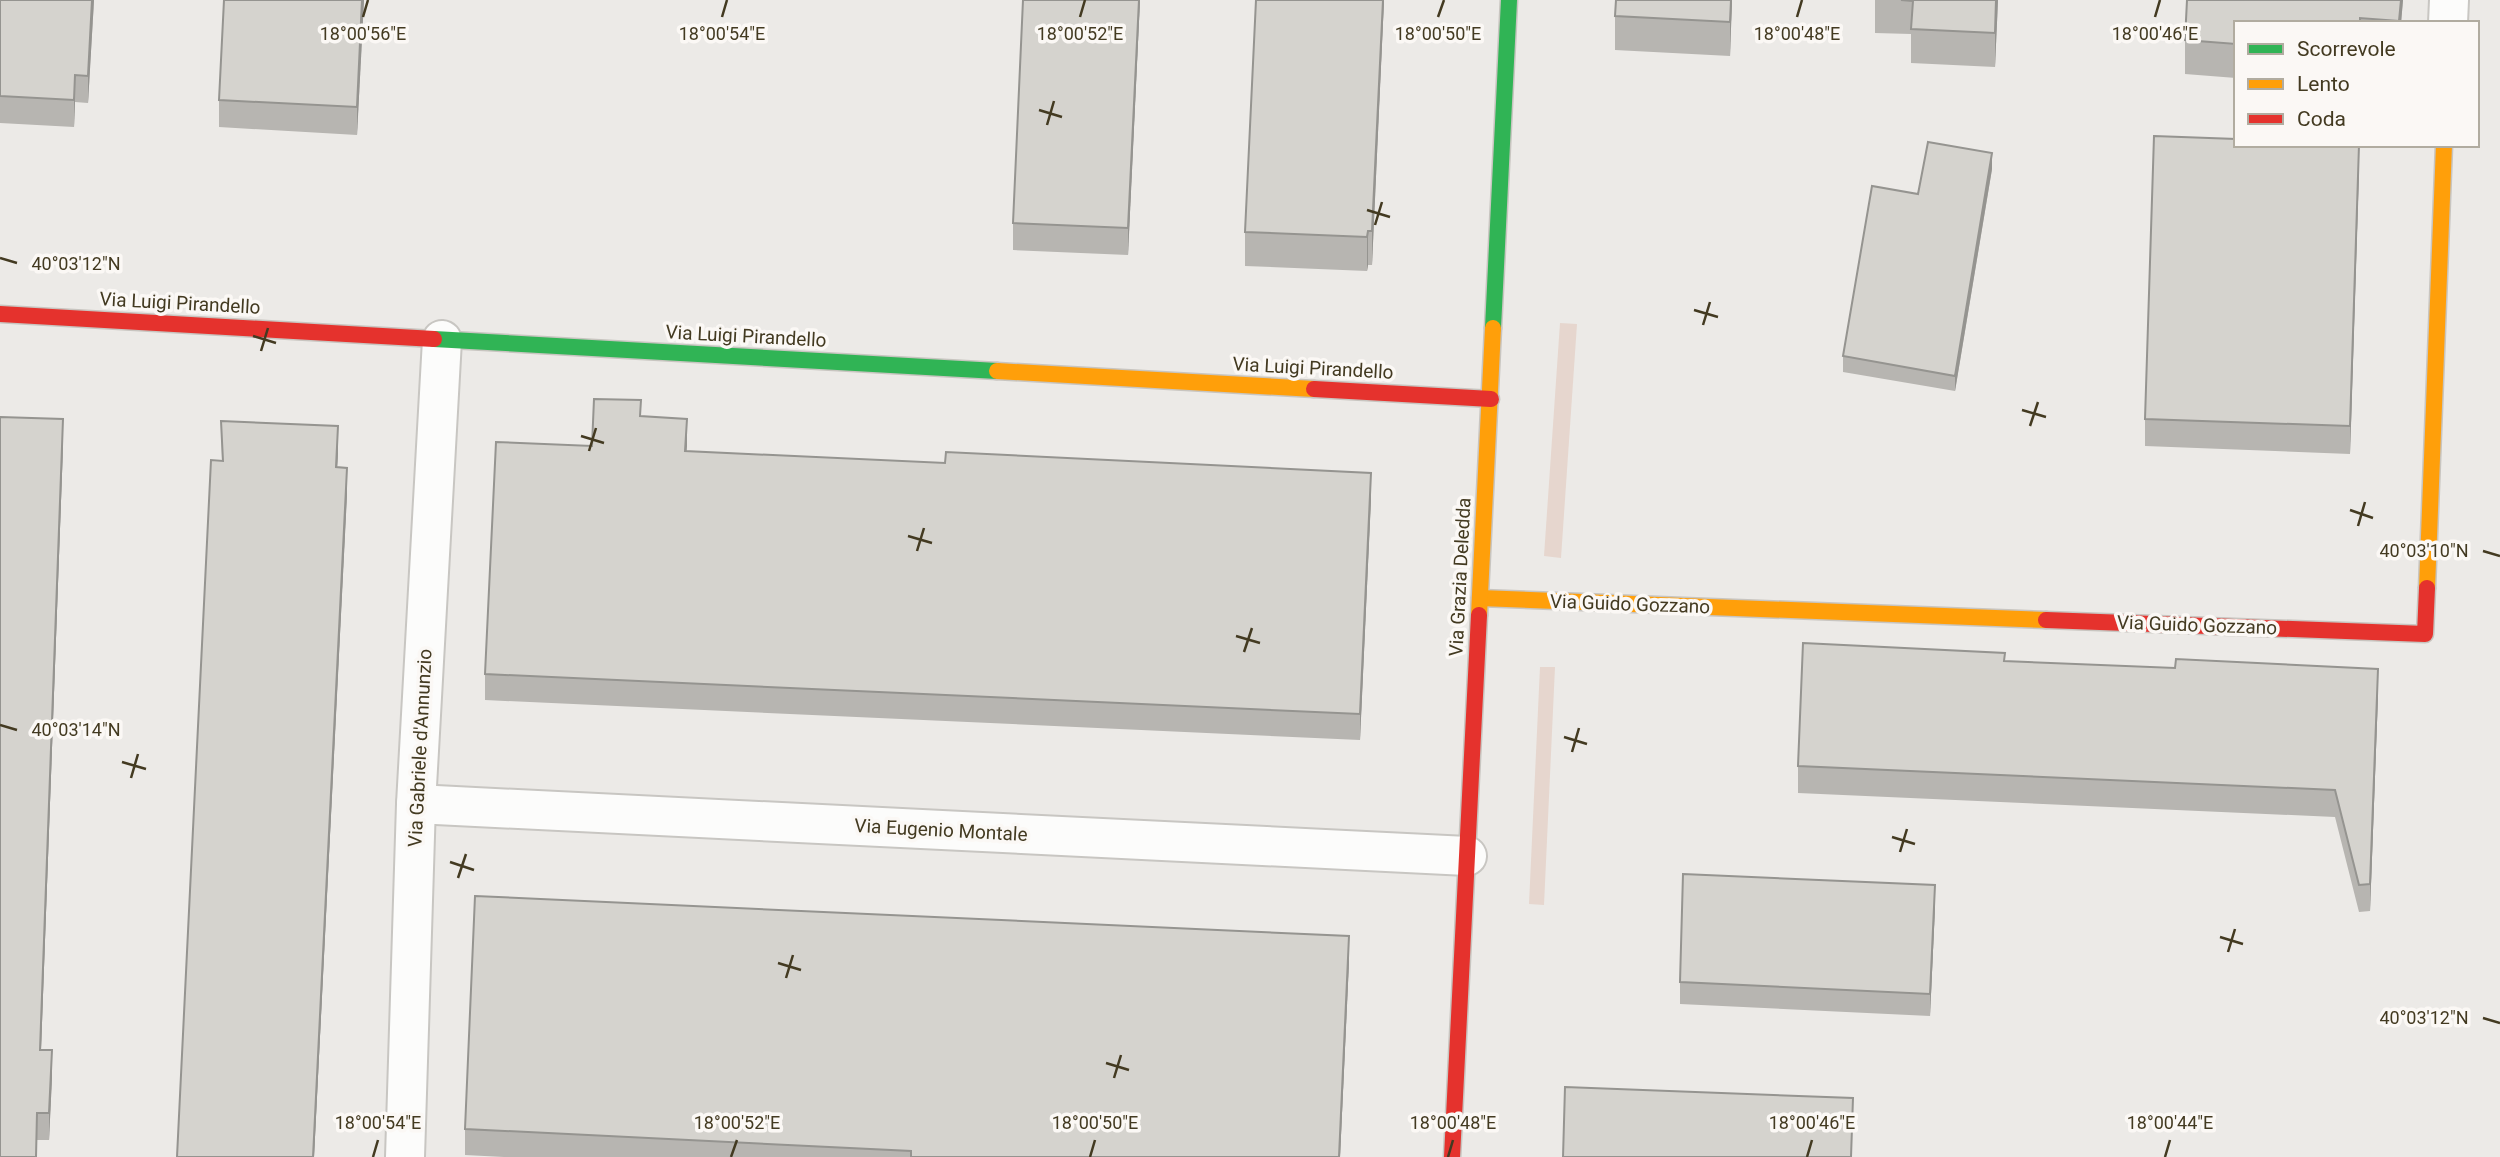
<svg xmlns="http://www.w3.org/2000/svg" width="2500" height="1157" font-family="Roboto,sans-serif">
	<rect width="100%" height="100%" fill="#eceae7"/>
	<g fill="#e6d6ce">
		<path d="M 1560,323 L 1577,324 L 1561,558 L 1544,556 Z"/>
		<path d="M 1540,667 L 1555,667 L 1544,905 L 1529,904 Z"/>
	</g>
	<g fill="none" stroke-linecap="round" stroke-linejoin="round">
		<defs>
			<g id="street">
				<path d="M 2448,23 L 2449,0"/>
				<path d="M 416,804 L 1467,856"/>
				<path d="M 405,1157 L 416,804 L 442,340"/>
			</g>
			<g id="fast">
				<path d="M 1493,328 L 1509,0"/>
				<path d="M 434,339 L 997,371"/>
			</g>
			<g id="slow">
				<path d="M 997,371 L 1314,389"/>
				<path d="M 2427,588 L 2444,145"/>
				<path d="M 1480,598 L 2046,620"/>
				<path d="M 1479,615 L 1493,328"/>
			</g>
			<g id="jam">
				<path d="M 0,314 L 434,339"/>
				<path d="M 1314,389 L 1491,399"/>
				<path d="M 2046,620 L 2425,634 L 2427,588"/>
				<path d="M 1452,1157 L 1479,615"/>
			</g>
		</defs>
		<use href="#street" stroke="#c8c6c2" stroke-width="42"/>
		<use href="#fast" stroke="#c8c5c0" stroke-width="19"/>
		<use href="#slow" stroke="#c8c5c0" stroke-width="19"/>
		<use href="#jam" stroke="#c8c5c0" stroke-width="19"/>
		<use href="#street" stroke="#fcfcfb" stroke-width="38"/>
		<use href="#fast" stroke="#30b455" stroke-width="16"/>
		<use href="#slow" stroke="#ff9f0a" stroke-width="16"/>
		<use href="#jam" stroke="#e5322d" stroke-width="16"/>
	</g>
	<g fill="#b7b5b1">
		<path d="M 0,0 L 94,0 L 88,103 L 75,102 L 74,127 L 0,123 Z"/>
		<path d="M 224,0 L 364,0 L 357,135 L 219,127 L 219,100 Z"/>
		<path d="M 1023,0 L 1140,0 L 1128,255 L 1013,250 L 1013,223 Z"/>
		<path d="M 1256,0 L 1384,0 L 1372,265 L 1368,265 L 1367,271 L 1245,266 L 1245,232 Z"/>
		<path d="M 1732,0 L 1730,56 L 1615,50 L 1615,16 Z"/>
		<path d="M 1875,0 L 1998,0 L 1995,67 L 1911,63 L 1911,34 L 1875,33 Z"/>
		<path d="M 2187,0 L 2403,0 L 2401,23 L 2236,23 L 2236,78 L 2185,74 L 2185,40 Z"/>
		<path d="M 1992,169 L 1955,391 L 1843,372 L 1843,356 L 1918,194 Z"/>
		<path d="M 2359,170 L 2350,454 L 2145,446 L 2145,419 Z"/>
		<path d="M 641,416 L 687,451 L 1371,499 L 1360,740 L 485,700 L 485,674 L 592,446 Z"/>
		<path d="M 221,421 L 338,453 L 337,467 L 347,494 L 314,1157 L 177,1157 L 222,461 Z"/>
		<path d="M 63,446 L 41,1050 L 52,1077 L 49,1140 L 37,1140 L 37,1157 L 0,1157 Z"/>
		<path d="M 2005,661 L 2378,695 L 2370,911 L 2359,912 L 2335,817 L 1798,793 L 1798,766 Z"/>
		<path d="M 1935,907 L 1930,1016 L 1680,1004 L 1680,982 Z"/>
		<path d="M 1349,962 L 1340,1157 L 504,1157 L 465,1155 L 465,1129 Z"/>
	</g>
	<g fill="#959490">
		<path d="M 92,0 L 94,0 L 88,103 L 88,76 Z"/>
		<path d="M 362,0 L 364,0 L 357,135 L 357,107 Z"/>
		<path d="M 1139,0 L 1140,0 L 1128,255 L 1128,228 Z"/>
		<path d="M 1383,0 L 1384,0 L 1372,265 L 1372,231 Z"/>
		<path d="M 1731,0 L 1732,0 L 1730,56 L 1730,22 Z"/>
		<path d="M 1996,0 L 1998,0 L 1995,67 L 1995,33 Z"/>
		<path d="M 2401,0 L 2403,0 L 2401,23 L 2399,23 Z"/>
		<path d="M 75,75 L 75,102 L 74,127 L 74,100 Z"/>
		<path d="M 2359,145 L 2359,170 L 2350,454 L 2350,426 Z"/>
		<path d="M 1992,153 L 1992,169 L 1955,391 L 1955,376 Z"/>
		<path d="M 1368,231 L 1368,265 L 1367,271 L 1367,237 Z"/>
		<path d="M 63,419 L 63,446 L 40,1077 L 40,1050 Z"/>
		<path d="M 687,419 L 687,446 L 685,477 L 685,451 Z"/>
		<path d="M 338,426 L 338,453 L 336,493 L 336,467 Z"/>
		<path d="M 347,468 L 347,494 L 314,1157 L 313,1157 Z"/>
		<path d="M 1371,473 L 1371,499 L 1360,740 L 1360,714 Z"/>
		<path d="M 2378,669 L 2378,695 L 2370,911 L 2370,884 Z"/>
		<path d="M 1935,885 L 1935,907 L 1930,1016 L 1930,994 Z"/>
		<path d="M 1349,936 L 1349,962 L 1340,1157 L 1339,1157 Z"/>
		<path d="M 52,1050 L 52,1077 L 49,1140 L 49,1113 Z"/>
	</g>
	<g fill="#d5d3ce" stroke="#959490" stroke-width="2">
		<path d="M 0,0 L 92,0 L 88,76 L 75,75 L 74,100 L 0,96 Z"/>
		<path d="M 224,0 L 362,0 L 357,107 L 219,100 Z"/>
		<path d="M 1023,0 L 1139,0 L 1128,228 L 1013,223 Z"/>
		<path d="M 1256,0 L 1383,0 L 1372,231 L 1368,231 L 1367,237 L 1245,232 Z"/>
		<path d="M 1616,0 L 1731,0 L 1730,22 L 1615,16 Z"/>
		<path d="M 1901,0 L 1996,0 L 1995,33 L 1911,29 L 1913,1 Z"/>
		<path d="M 2187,0 L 2401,0 L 2399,21 L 2360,18 L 2360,23 L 2236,23 L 2236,44 L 2185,40 Z"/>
		<path d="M 2154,136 L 2236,139 L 2236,145 L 2359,145 L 2350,426 L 2145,419 Z"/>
		<path d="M 1928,142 L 1992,153 L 1955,376 L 1843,356 L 1872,186 L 1918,194 Z"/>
		<path d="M 594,399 L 641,400 L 640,416 L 687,419 L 685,451 L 945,463 L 946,452 L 1371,473 L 1360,714 L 485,674 L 496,442 L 592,446 Z"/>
		<path d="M 0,417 L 63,419 L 40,1050 L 52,1050 L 49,1113 L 37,1113 L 36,1157 L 0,1157 Z"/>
		<path d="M 221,421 L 338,426 L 336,467 L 347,468 L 313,1157 L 177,1157 L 211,460 L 223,461 Z"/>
		<path d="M 1803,643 L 2005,653 L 2004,661 L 2175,668 L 2176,659 L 2378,669 L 2370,884 L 2359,885 L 2335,790 L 1798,766 Z"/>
		<path d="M 1683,874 L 1935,885 L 1930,994 L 1680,982 Z"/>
		<path d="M 475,896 L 1349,936 L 1339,1157 L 911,1157 L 911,1151 L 465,1129 Z"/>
		<path d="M 1565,1087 L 1853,1098 L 1851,1157 L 1563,1157 Z"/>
	</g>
	<path fill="none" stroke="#433a21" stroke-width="2.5" d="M 363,17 L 368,0M 722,17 L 727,0M 1080,17 L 1085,0M 1438,17 L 1444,0M 1797,17 L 1802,0M 2155,17 L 2160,0M 1039,110 L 1062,117M 1047,125 L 1054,101M 1367,210 L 1390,217M 1375,225 L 1382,202M 0,258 L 17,263M 1694,310 L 1718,317M 1703,325 L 1710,302M 253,336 L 276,343M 261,351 L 268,328M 2022,410 L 2046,417M 2030,426 L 2038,402M 581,436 L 604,443M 589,451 L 596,428M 2350,510 L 2373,518M 2358,526 L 2365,502M 908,536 L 932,543M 917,551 L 924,528M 2483,551 L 2500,556M 1236,636 L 1260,643M 1244,652 L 1252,628M 0,725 L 17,730M 1564,737 L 1587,744M 1572,752 L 1579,728M 122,762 L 146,769M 131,778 L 138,754M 1892,837 L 1915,844M 1900,852 L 1907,829M 450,862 L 474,870M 458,878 L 466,854M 2220,937 L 2243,944M 2228,952 L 2235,929M 778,963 L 801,970M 786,978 L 793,955M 2483,1018 L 2500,1023M 1106,1063 L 1129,1070M 1114,1078 L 1121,1055M 373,1157 L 378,1140M 731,1157 L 737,1140M 1090,1157 L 1095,1140M 1448,1157 L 1453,1140M 1807,1157 L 1812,1140M 2165,1157 L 2170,1140"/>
	<g text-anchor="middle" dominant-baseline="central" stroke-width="7" stroke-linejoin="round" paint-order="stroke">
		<g font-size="19" fill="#433a21" stroke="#fbf8f5">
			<text transform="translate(180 303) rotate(3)">Via Luigi Pirandello</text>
			<text transform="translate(746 336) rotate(3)">Via Luigi Pirandello</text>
			<text transform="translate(1313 368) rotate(3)">Via Luigi Pirandello</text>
			<text transform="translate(1460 577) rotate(-87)">Via Grazia Deledda</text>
			<text transform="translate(1630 604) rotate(2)">Via Guido Gozzano</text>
			<text transform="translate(2197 625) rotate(2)">Via Guido Gozzano</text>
			<text transform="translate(420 748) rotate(-87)">Via Gabriele d'Annunzio</text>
			<text transform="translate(941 830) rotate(3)">Via Eugenio Montale</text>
		</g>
	</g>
	<g font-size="18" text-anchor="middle" fill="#433a21" stroke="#fbf8f5" stroke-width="7" stroke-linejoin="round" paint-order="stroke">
		<text x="363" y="40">18°00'56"E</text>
		<text x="722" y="40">18°00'54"E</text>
		<text x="1080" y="40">18°00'52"E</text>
		<text x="1438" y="40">18°00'50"E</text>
		<text x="1797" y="40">18°00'48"E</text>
		<text x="2155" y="40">18°00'46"E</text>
		<text x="76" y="270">40°03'12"N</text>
		<text x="2424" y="557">40°03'10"N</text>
		<text x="76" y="736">40°03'14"N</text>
		<text x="2424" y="1024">40°03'12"N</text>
		<text x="378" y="1129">18°00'54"E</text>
		<text x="737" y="1129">18°00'52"E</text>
		<text x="1095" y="1129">18°00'50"E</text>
		<text x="1453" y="1129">18°00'48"E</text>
		<text x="1812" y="1129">18°00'46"E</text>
		<text x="2170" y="1129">18°00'44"E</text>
	</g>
	<rect x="2234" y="21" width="245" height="126" fill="#fbf8f5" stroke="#b1aca0" stroke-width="2"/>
	<rect x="2248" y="44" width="35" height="10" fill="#30b455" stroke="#b1aca0" stroke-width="2"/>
	<text x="2297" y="56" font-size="21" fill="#433a21">Scorrevole</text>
	<rect x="2248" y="79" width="35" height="10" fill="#ff9f0a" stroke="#b1aca0" stroke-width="2"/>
	<text x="2297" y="91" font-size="21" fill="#433a21">Lento</text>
	<rect x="2248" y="114" width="35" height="10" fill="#e5322d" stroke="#b1aca0" stroke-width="2"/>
	<text x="2297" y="126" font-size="21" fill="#433a21">Coda</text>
</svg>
